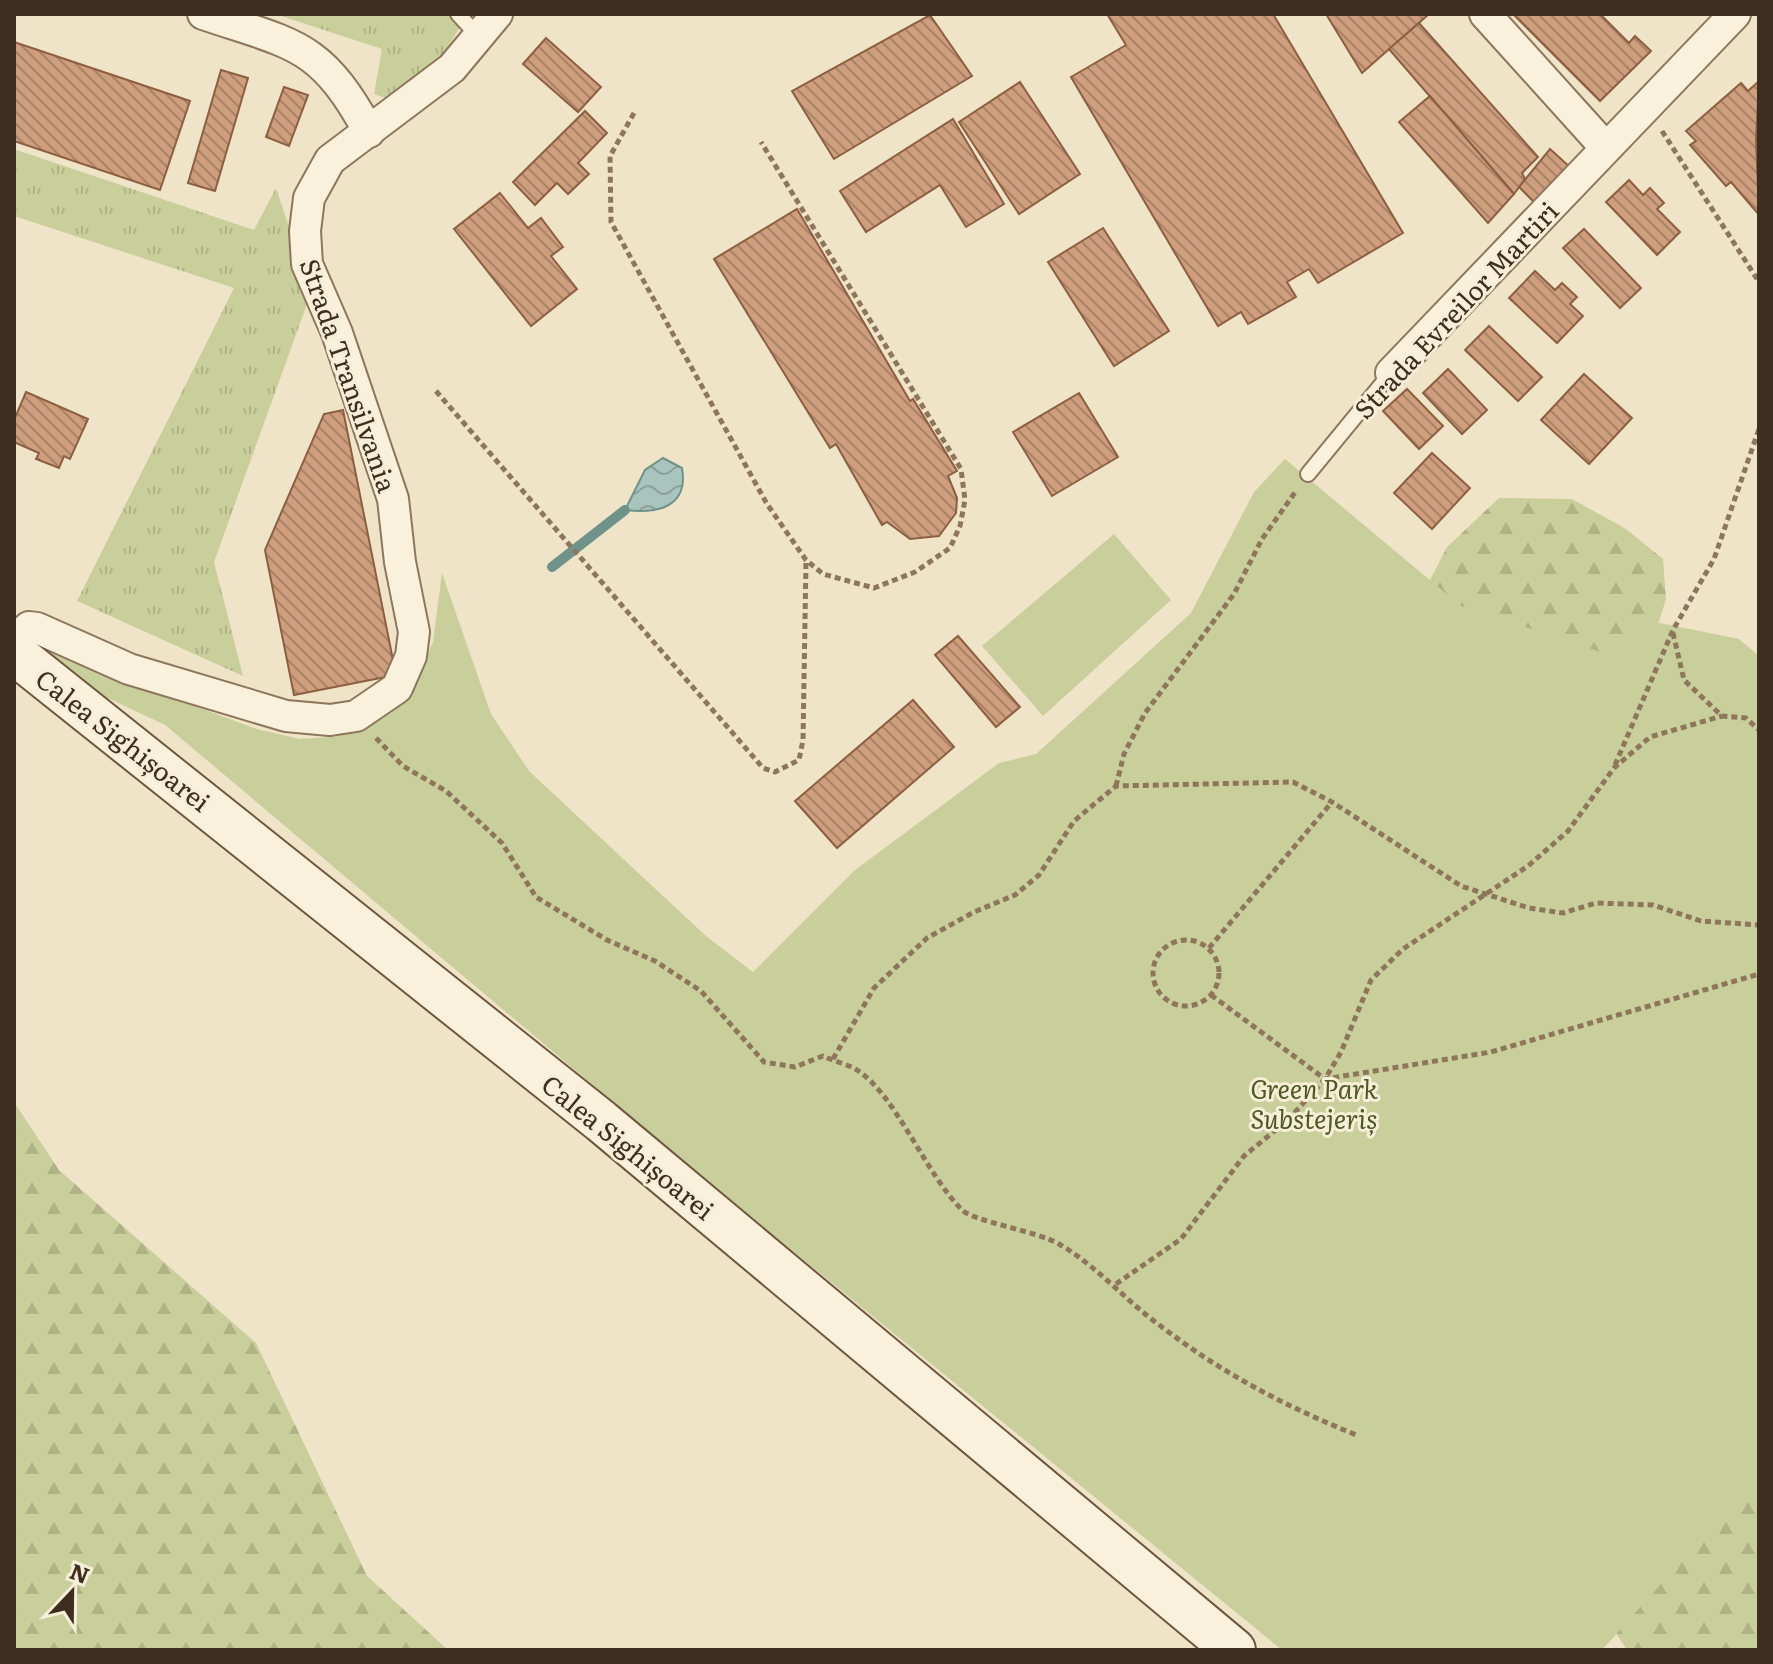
<svg xmlns="http://www.w3.org/2000/svg" width="1773" height="1664" font-family="Literata,serif">
	<defs>
		<pattern id="grass-tufts" width="24" height="20" patternUnits="userSpaceOnUse" patternTransform="scale(2)"><rect width="24" height="20" fill="#c9cf9b"/><path d="M3 7l-1-3M5 7V3M7 7l1-3M15 17l-1-3M17 17v-4M19 17l1-3" fill="none" stroke="#aeb285"/></pattern>
		<pattern id="forest-firs" width="22" height="20" patternUnits="userSpaceOnUse" patternTransform="scale(2)"><rect width="22" height="20" fill="#c9cf9b"/><path d="M5 1l3.5 6h-7zM16 11l3.5 6h-7z" fill="#aeb285"/></pattern>
		<pattern id="water-waves" width="16" height="10" patternUnits="userSpaceOnUse" patternTransform="scale(2)"><rect width="16" height="10" fill="#a9c4bc"/><path d="M0 5q4-4 8 0t8 0" fill="none" stroke="#8ba098"/></pattern>
		<pattern id="building-back-hatch" width="6" height="6" patternUnits="userSpaceOnUse" patternTransform="scale(2)"><rect width="6" height="6" fill="#cf9f7d"/><path d="M-1 5l2 2M0 0l6 6M5-1l2 2" fill="none" stroke="#a98266"/></pattern>
	</defs>
	<rect width="100%" height="100%" fill="#f0e4c8"/>
	<g fill="url(#grass-tufts)">
		<path d="M 275,14 L 466,14 C 447,56 427,72 391,100 L 374,94 L 382,49 Z"/>
		<path d="M 14,149 L 254,230 L 276,188 L 311,293 L 214,562 L 243,676 L 77,601 L 234,288 L 14,216 Z"/>
	</g>
	<g fill="url(#forest-firs)">
		<path d="M 1499,498 L 1572,499 L 1626,529 L 1663,559 L 1666,599 L 1641,681 L 1394,650 L 1447,547 Z"/>
		<path d="M 14,1102 L 59,1170 L 256,1343 L 367,1576 L 448,1650 L 14,1650 Z"/>
		<path d="M 1759,1405 L 1759,1650 L 1627,1650 L 1585,1587 Z"/>
	</g>
	<g fill="#c9cf9b">
		<path d="M 1285,459 L 1461,606 L 1601,652 L 1660,623 L 1739,639 L 1759,656 L 1759,1474 L 1602,1650 L 1282,1650 L 696,1172 L 165,725 L 44,668 L 54,654 L 257,729 L 300,739 L 341,736 L 391,713 L 416,680 L 433,642 L 442,573 L 491,714 L 529,771 L 706,936 L 753,972 L 855,870 L 999,763 L 1036,754 L 1191,613 L 1254,492 Z"/>
		<path d="M 1114,534 L 1171,600 L 1043,716 L 982,646 Z"/>
	</g>
	<path fill="url(#water-waves)" stroke="#6f938a" stroke-width="2" d="M 663,458 L 682,468 C 689,508 656,514 625,510 L 645,470 Z"/>
	<g fill="none" stroke-linecap="round" stroke-linejoin="round">
		<path stroke="#6f938a" stroke-width="10" d="M 552,567 L 625,510"/>
	</g>
	<g fill="url(#building-back-hatch)" stroke="#8d5f41" stroke-width="2">
		<path d="M 1107,14 L 1273,14 L 1403,233 L 1318,283 L 1309,269 L 1287,282 L 1296,297 L 1248,324 L 1241,312 L 1218,326 L 1071,77 L 1126,45 Z"/>
		<path d="M 1326,14 L 1429,14 L 1362,73 Z"/>
		<path d="M 1513,14 L 1600,14 L 1629,43 L 1635,36 L 1651,51 L 1600,101 Z"/>
		<path d="M 930,15 L 972,76 L 834,159 L 792,91 Z"/>
		<path d="M 1419,23 L 1538,157 L 1522,173 L 1525,179 L 1514,194 L 1389,49 Z"/>
		<path d="M 546,38 L 601,87 L 578,112 L 523,64 Z"/>
		<path d="M 14,42 L 190,101 L 160,190 L 14,141 Z"/>
		<path d="M 221,70 L 248,78 L 215,191 L 188,183 Z"/>
		<path d="M 1759,81 L 1756,140 L 1759,215 L 1731,182 L 1726,186 L 1690,145 L 1696,141 L 1686,131 L 1741,83 L 1748,91 Z"/>
		<path d="M 1020,82 L 1080,174 L 1019,214 L 959,122 Z"/>
		<path d="M 284,87 L 308,95 L 289,146 L 266,137 Z"/>
		<path d="M 1430,96 L 1514,194 L 1488,223 L 1399,122 Z"/>
		<path d="M 585,111 L 607,133 L 578,163 L 589,174 L 568,194 L 557,183 L 535,205 L 513,182 Z"/>
		<path d="M 953,119 L 1004,204 L 966,227 L 940,185 L 866,232 L 840,191 Z"/>
		<path d="M 1550,149 L 1571,168 L 1536,204 L 1519,187 Z"/>
		<path d="M 1629,180 L 1643,195 L 1650,188 L 1664,203 L 1657,209 L 1680,232 L 1657,255 L 1606,202 Z"/>
		<path d="M 500,193 L 528,228 L 541,218 L 563,247 L 551,256 L 577,289 L 531,326 L 454,229 Z"/>
		<path d="M 797,209 L 910,401 L 913,399 L 957,471 L 948,476 L 957,498 L 956,513 L 939,536 L 910,539 L 887,522 L 882,525 L 836,444 L 830,448 L 714,259 Z"/>
		<path d="M 1103,228 L 1169,331 L 1114,366 L 1048,262 Z"/>
		<path d="M 1584,229 L 1641,288 L 1620,308 L 1563,248 Z"/>
		<path d="M 1535,271 L 1555,290 L 1562,283 L 1577,297 L 1570,304 L 1583,316 L 1557,343 L 1509,298 Z"/>
		<path d="M 1489,326 L 1542,377 L 1518,401 L 1465,350 Z"/>
		<path d="M 1448,369 L 1487,410 L 1462,434 L 1423,393 Z"/>
		<path d="M 1584,374 L 1632,418 L 1589,464 L 1541,420 Z"/>
		<path d="M 1407,389 L 1443,426 L 1419,449 L 1383,411 Z"/>
		<path d="M 26,392 L 88,419 L 70,459 L 64,456 L 59,468 L 36,459 L 39,453 L 14,442 L 14,420 Z"/>
		<path d="M 1079,393 L 1118,457 L 1052,496 L 1013,432 Z"/>
		<path d="M 343,410 L 396,675 L 294,695 L 265,550 L 324,414 Z"/>
		<path d="M 1432,453 L 1470,488 L 1432,529 L 1394,493 Z"/>
		<path d="M 958,636 L 1020,707 L 996,727 L 935,655 Z"/>
		<path d="M 913,700 L 954,747 L 837,848 L 795,801 Z"/>
	</g>
	<g fill="none" stroke-linecap="round" stroke-linejoin="round">
		<defs>
			<g id="lane">
				<path d="M 458,14 L 479,37"/>
				<path d="M 1308,474 L 1391,373"/>
			</g>
			<g id="street">
				<path d="M 203,14 C 294,45 320,42 369,132"/>
				<path d="M 1485,14 L 1606,148"/>
				<path d="M 1391,373 L 1735,14"/>
				<path d="M 14,641 L 29,627 L 37,628 L 129,669 L 286,716 L 330,720 L 356,716 L 397,688 L 411,656 L 414,632 L 400,562 L 393,499 L 337,333 L 307,264 L 305,231 L 309,198 L 330,160 L 452,68 L 497,14"/>
			</g>
			<path id="secondary" d="M 14,653 L 601,1121 L 1234,1650"/>
		</defs>
		<use href="#lane" stroke="#8d765c" stroke-width="18"/>
		<use href="#street" stroke="#8d765c" stroke-width="34"/>
		<use href="#secondary" stroke="#6f573f" stroke-width="46"/>
		<g stroke="#8d765c" stroke-width="5" stroke-dasharray="6 4" stroke-linecap="butt">
			<path d="M 634,113 L 610,156 L 611,222 L 767,504 L 806,560 L 823,574 L 874,588 L 915,572 L 950,548 L 960,526 L 965,500 L 961,469 L 761,142"/>
			<path d="M 1662,131 L 1759,282"/>
			<path d="M 436,391 L 763,768 L 775,772 L 799,760 L 803,740 L 806,561"/>
			<path d="M 1673,633 L 1684,680 L 1722,716 L 1746,718 L 1759,730"/>
			<path d="M 376,738 L 403,766 L 446,791 L 502,843 L 536,897 L 607,940 L 655,961 L 701,991 L 764,1062 L 795,1067 L 823,1056 C 833,1061 847,1064 857,1070 C 896,1095 925,1173 962,1210 C 975,1222 1037,1231 1059,1244 C 1098,1267 1124,1299 1158,1324 C 1220,1372 1286,1407 1359,1436"/>
			<path d="M 1615,765 L 1673,630 L 1714,559 L 1759,429"/>
			<path d="M 1116,786 L 1124,754 L 1145,713 L 1234,594 L 1262,539 L 1296,491"/>
			<circle cx="1186" cy="973" r="33"/>
			<path d="M 1209,948 L 1332,802"/>
			<path d="M 1211,995 L 1325,1079 L 1491,1052 L 1759,974"/>
			<path d="M 833,1059 L 874,988 L 927,938 L 974,912 L 1015,895 L 1039,875 L 1074,821 L 1116,786 L 1293,782 L 1332,802 L 1461,886 L 1529,908 L 1563,913 L 1596,903 L 1653,905 L 1701,921 L 1759,925"/>
			<path d="M 1116,1284 L 1181,1239 L 1244,1156 L 1289,1119 L 1325,1079 L 1341,1052 L 1371,980 L 1403,949 L 1528,866 L 1568,831 L 1614,768 L 1650,737 L 1722,716"/>
		</g>
		<use href="#lane" stroke="#faf1dc" stroke-width="14"/>
		<use href="#street" stroke="#faf1dc" stroke-width="30"/>
		<use href="#secondary" stroke="#faf1dc" stroke-width="42"/>
	</g>
	<g text-anchor="middle" dominant-baseline="central" stroke-width="6" stroke-linejoin="round" paint-order="stroke">
		<g font-size="26" fill="#3d2e20" stroke="#f7eed8">
			<text transform="translate(1455 309) rotate(-47)">Strada Evreilor Martiri</text>
			<text transform="translate(350 375) rotate(71)">Strada Transilvania</text>
			<text transform="translate(124 739) rotate(38)">Calea Sighișoarei</text>
			<text transform="translate(629 1146) rotate(39)">Calea Sighișoarei</text>
		</g>
		<g font-size="26" font-style="italic" fill="#4d5a26" stroke="#f7eed8">
			<text x="1314" y="1087">Green Park<tspan x="1314" dy="30">Substejeriș</tspan></text>
		</g>
	</g>
	<rect width="1773" height="1664" fill="none" stroke="#3d2e20" stroke-width="32"/>
	<g transform="translate(72 1592) rotate(22)" stroke="#f7eed8" stroke-width="6" paint-order="stroke">
	<path d="M0-6L14 30L0 20L-14 30Z" fill="#3d2e20"/>
	<text y="-12" font-size="22" font-weight="bold" text-anchor="middle" fill="#3d2e20">N</text>
	</g>
</svg>
